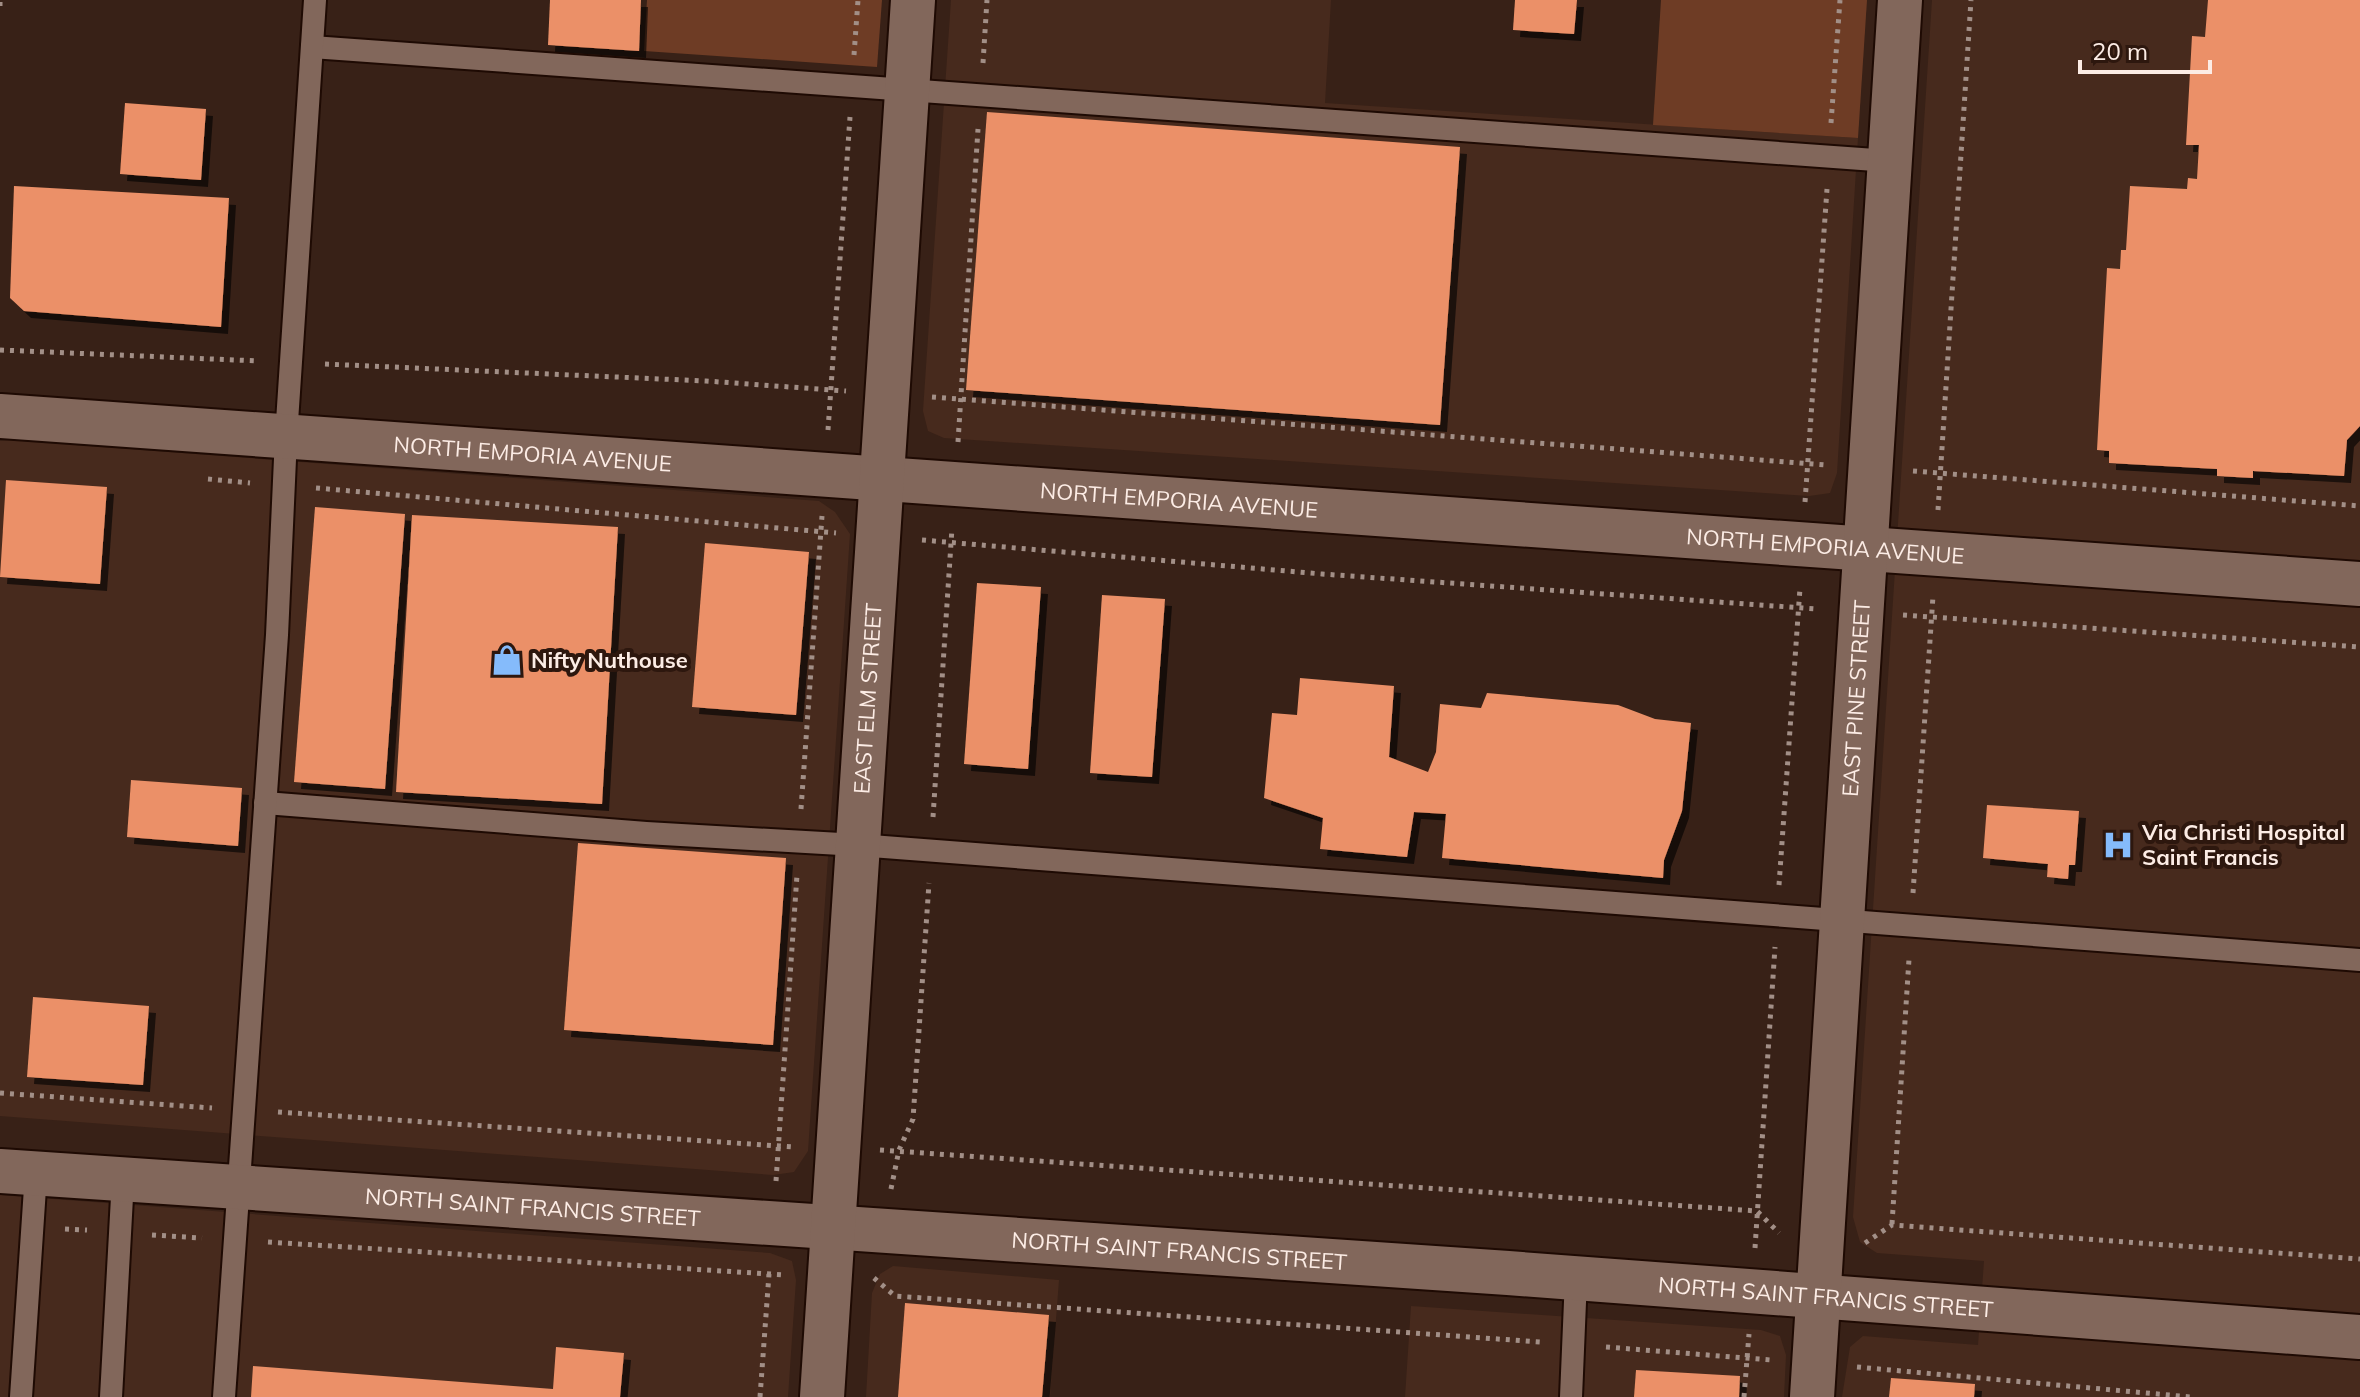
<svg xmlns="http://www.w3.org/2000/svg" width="2360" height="1397" font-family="Mulish,sans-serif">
	<defs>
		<filter id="shadow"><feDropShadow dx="7" dy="7" stdDeviation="0" flood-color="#0009"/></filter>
	</defs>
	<rect width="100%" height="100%" fill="#382117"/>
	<g fill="#472a1d">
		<path d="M 951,0 L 1331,0 L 1325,103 L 1858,138 L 1837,473 L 1830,493 L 1809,496 L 944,438 L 928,431 L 923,411 Z"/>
		<path d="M 1932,0 L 2360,0 L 2360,1397 L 1842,1397 L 1850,1347 L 1863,1336 L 1978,1345 L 1984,1261 L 1877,1253 L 1860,1242 L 1853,1217 Z"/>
		<path d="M 10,440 L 819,501 L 835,512 L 850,534 L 808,1151 L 794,1172 L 773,1175 L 0,1116 L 0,441 Z"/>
		<path d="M 0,1195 L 770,1253 L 792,1261 L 796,1280 L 788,1397 L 0,1397 Z"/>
		<path d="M 893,1266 L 1059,1280 L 1050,1397 L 866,1397 L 872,1293 L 880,1274 Z"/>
		<path d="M 1411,1306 L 1761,1330 L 1780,1336 L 1786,1355 L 1784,1397 L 1405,1397 Z"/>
	</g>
	<g fill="#6e3c25">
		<path d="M 647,0 L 882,0 L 877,67 L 644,51 Z"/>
		<path d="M 1661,0 L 1867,0 L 1858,138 L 1653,125 Z"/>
	</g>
	<g fill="#eb9068" filter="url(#shadow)">
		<path d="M 550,0 L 641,0 L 639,51 L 548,45 Z"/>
		<path d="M 1515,0 L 1577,0 L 1574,34 L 1513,30 Z"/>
		<path d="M 2208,0 L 2360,0 L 2360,426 L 2347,440 L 2344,476 L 2253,471 L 2253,478 L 2217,476 L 2217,469 L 2109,463 L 2109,451 L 2097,450 L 2107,268 L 2120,269 L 2121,250 L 2126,250 L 2130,186 L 2187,189 L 2188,178 L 2197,179 L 2199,145 L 2186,145 L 2192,36 L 2205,37 Z"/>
		<path d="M 125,103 L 206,109 L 201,180 L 120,174 Z"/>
		<path d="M 987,112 L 1460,147 L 1440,425 L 966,390 Z"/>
		<path d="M 14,186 L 229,198 L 221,327 L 24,311 L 10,298 Z"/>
		<path d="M 6,480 L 107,487 L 100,584 L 0,577 Z"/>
		<path d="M 315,507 L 405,514 L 385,789 L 294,782 Z"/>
		<path d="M 412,515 L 618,527 L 602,804 L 396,792 Z"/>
		<path d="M 705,543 L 809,552 L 796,715 L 692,707 Z"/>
		<path d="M 977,583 L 1041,587 L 1028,769 L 964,764 Z"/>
		<path d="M 1102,595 L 1165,599 L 1152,777 L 1090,773 Z"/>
		<path d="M 1300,678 L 1394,686 L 1389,757 L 1428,772 L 1436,752 L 1440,704 L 1481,708 L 1487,693 L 1618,705 L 1655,719 L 1691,723 L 1682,811 L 1664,860 L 1663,878 L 1442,858 L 1446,814 L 1414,812 L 1407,857 L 1320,849 L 1323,818 L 1264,798 L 1272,713 L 1297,715 Z"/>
		<path d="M 131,780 L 242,788 L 238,846 L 127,837 Z"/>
		<path d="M 1987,805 L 2079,811 L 2075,865 L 2069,865 L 2068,879 L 2047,877 L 2048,864 L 1983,858 Z"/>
		<path d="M 578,843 L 786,858 L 773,1045 L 564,1030 Z"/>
		<path d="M 33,997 L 149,1006 L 143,1085 L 27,1077 Z"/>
		<path d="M 905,1303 L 1049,1315 L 1042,1397 L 898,1397 Z"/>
		<path d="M 556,1347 L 624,1353 L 620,1397 L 251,1397 L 253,1366 L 553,1389 Z"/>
		<path d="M 1636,1370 L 1740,1376 L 1739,1397 L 1634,1397 Z"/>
		<path d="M 1891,1378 L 1975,1384 L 1974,1397 L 1889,1397 Z"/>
	</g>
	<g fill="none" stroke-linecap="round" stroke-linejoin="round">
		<defs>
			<g id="lane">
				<path d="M 312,47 L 1889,161"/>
				<path d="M 265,803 L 646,833 L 858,845 L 2360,960"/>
				<path d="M 21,1397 L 36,1173"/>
				<path d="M 111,1397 L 123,1179"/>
				<path d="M 224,1397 L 277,635 L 286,437 L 315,0"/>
				<path d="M 1571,1397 L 1576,1278"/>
			</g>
			<g id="street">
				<path id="s1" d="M 0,416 L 2360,584"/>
				<path id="s2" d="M 0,1171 L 1508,1273 L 2360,1337"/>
				<path id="s3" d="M 822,1397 L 913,0"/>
				<path id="s4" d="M 1812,1397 L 1900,0"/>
			</g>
		</defs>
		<use href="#lane" stroke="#1e0a03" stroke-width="26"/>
		<use href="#street" stroke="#1e0a03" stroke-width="48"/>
		<g stroke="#a28f87" stroke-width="5" stroke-dasharray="4 6" stroke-linecap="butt">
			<path d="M 0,6 L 0,0"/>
			<path d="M 854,55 L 858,0"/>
			<path d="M 983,63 L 987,0"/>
			<path d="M 1831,123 L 1840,0"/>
			<path d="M 0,350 L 259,361"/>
			<path d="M 325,364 L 706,381 L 846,391"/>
			<path d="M 932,397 L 1827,465"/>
			<path d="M 828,430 L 850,117"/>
			<path d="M 958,442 L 978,129"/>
			<path d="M 1913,471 L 2360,506"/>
			<path d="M 208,479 L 250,483"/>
			<path d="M 316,488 L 836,533"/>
			<path d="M 1805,502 L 1827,189"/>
			<path d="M 1938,510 L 1971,0"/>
			<path d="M 922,540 L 1322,574 L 1817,609"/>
			<path d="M 1903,615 L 2360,647"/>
			<path d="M 801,809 L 822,516"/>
			<path d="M 933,817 L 952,528"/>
			<path d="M 1779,885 L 1800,588"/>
			<path d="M 1913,893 L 1933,596"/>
			<path d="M 0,1093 L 212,1108"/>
			<path d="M 278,1112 L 794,1147"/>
			<path d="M 880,1150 L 1757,1211 L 1779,1233"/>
			<path d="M 776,1181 L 797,875"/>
			<path d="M 891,1189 L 899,1150 L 913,1119 L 929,883"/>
			<path d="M 1892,1224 L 1909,959"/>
			<path d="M 65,1229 L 87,1230"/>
			<path d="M 152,1235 L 202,1238"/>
			<path d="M 268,1242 L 785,1275"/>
			<path d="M 1865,1243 L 1892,1225 L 2360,1259"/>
			<path d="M 1755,1248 L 1775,947"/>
			<path d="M 874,1278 L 895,1296 L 1540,1342"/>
			<path d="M 1606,1347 L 1771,1360"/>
			<path d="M 1857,1367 L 2191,1397"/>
			<path d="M 760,1397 L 769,1274"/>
			<path d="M 1744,1397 L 1749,1334"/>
		</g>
		<use href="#lane" stroke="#82675b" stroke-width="22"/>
		<use href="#street" stroke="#82675b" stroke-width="44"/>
	</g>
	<defs>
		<symbol id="shop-bare" viewBox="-9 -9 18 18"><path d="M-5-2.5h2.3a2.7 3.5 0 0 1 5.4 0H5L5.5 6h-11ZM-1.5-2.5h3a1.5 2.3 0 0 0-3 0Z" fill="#85bbfb" stroke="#2d170e" stroke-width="2.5" paint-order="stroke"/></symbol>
		<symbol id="hospital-bare" viewBox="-9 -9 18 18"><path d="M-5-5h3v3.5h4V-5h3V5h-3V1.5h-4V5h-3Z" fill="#85bbfb" stroke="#2d170e" stroke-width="2.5" paint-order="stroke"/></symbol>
	</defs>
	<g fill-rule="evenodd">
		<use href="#shop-bare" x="485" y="638" width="44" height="44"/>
		<use href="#hospital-bare" x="2096" y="823" width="44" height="44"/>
	</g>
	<g text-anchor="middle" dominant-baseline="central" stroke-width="8" stroke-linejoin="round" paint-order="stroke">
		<g font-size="22" fill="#fcece5" stroke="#2d170e">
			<text stroke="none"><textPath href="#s1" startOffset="534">NORTH EMPORIA AVENUE</textPath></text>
			<text stroke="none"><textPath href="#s1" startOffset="1182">NORTH EMPORIA AVENUE</textPath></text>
			<text stroke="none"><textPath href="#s1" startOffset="1830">NORTH EMPORIA AVENUE</textPath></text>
			<text stroke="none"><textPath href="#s3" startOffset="700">EAST ELM STREET</textPath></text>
			<text stroke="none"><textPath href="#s4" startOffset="700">EAST PINE STREET</textPath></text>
			<text stroke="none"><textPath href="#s2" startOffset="534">NORTH SAINT FRANCIS STREET</textPath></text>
			<text stroke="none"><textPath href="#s2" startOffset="1182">NORTH SAINT FRANCIS STREET</textPath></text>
			<text stroke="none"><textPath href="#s2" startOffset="1830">NORTH SAINT FRANCIS STREET</textPath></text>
		</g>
		<g font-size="22" font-weight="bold" fill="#fcece5" stroke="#2d170e" text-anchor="start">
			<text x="531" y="660">Nifty Nuthouse</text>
			<text x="2142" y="832">Via Christi Hospital<tspan x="2142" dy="25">Saint Francis</tspan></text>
		</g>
	</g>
	<path d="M2080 60v12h130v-12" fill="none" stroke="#fcece5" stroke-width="4"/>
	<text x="2092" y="60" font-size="24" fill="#fcece5" stroke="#2d170e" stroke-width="6" paint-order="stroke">20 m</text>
</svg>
